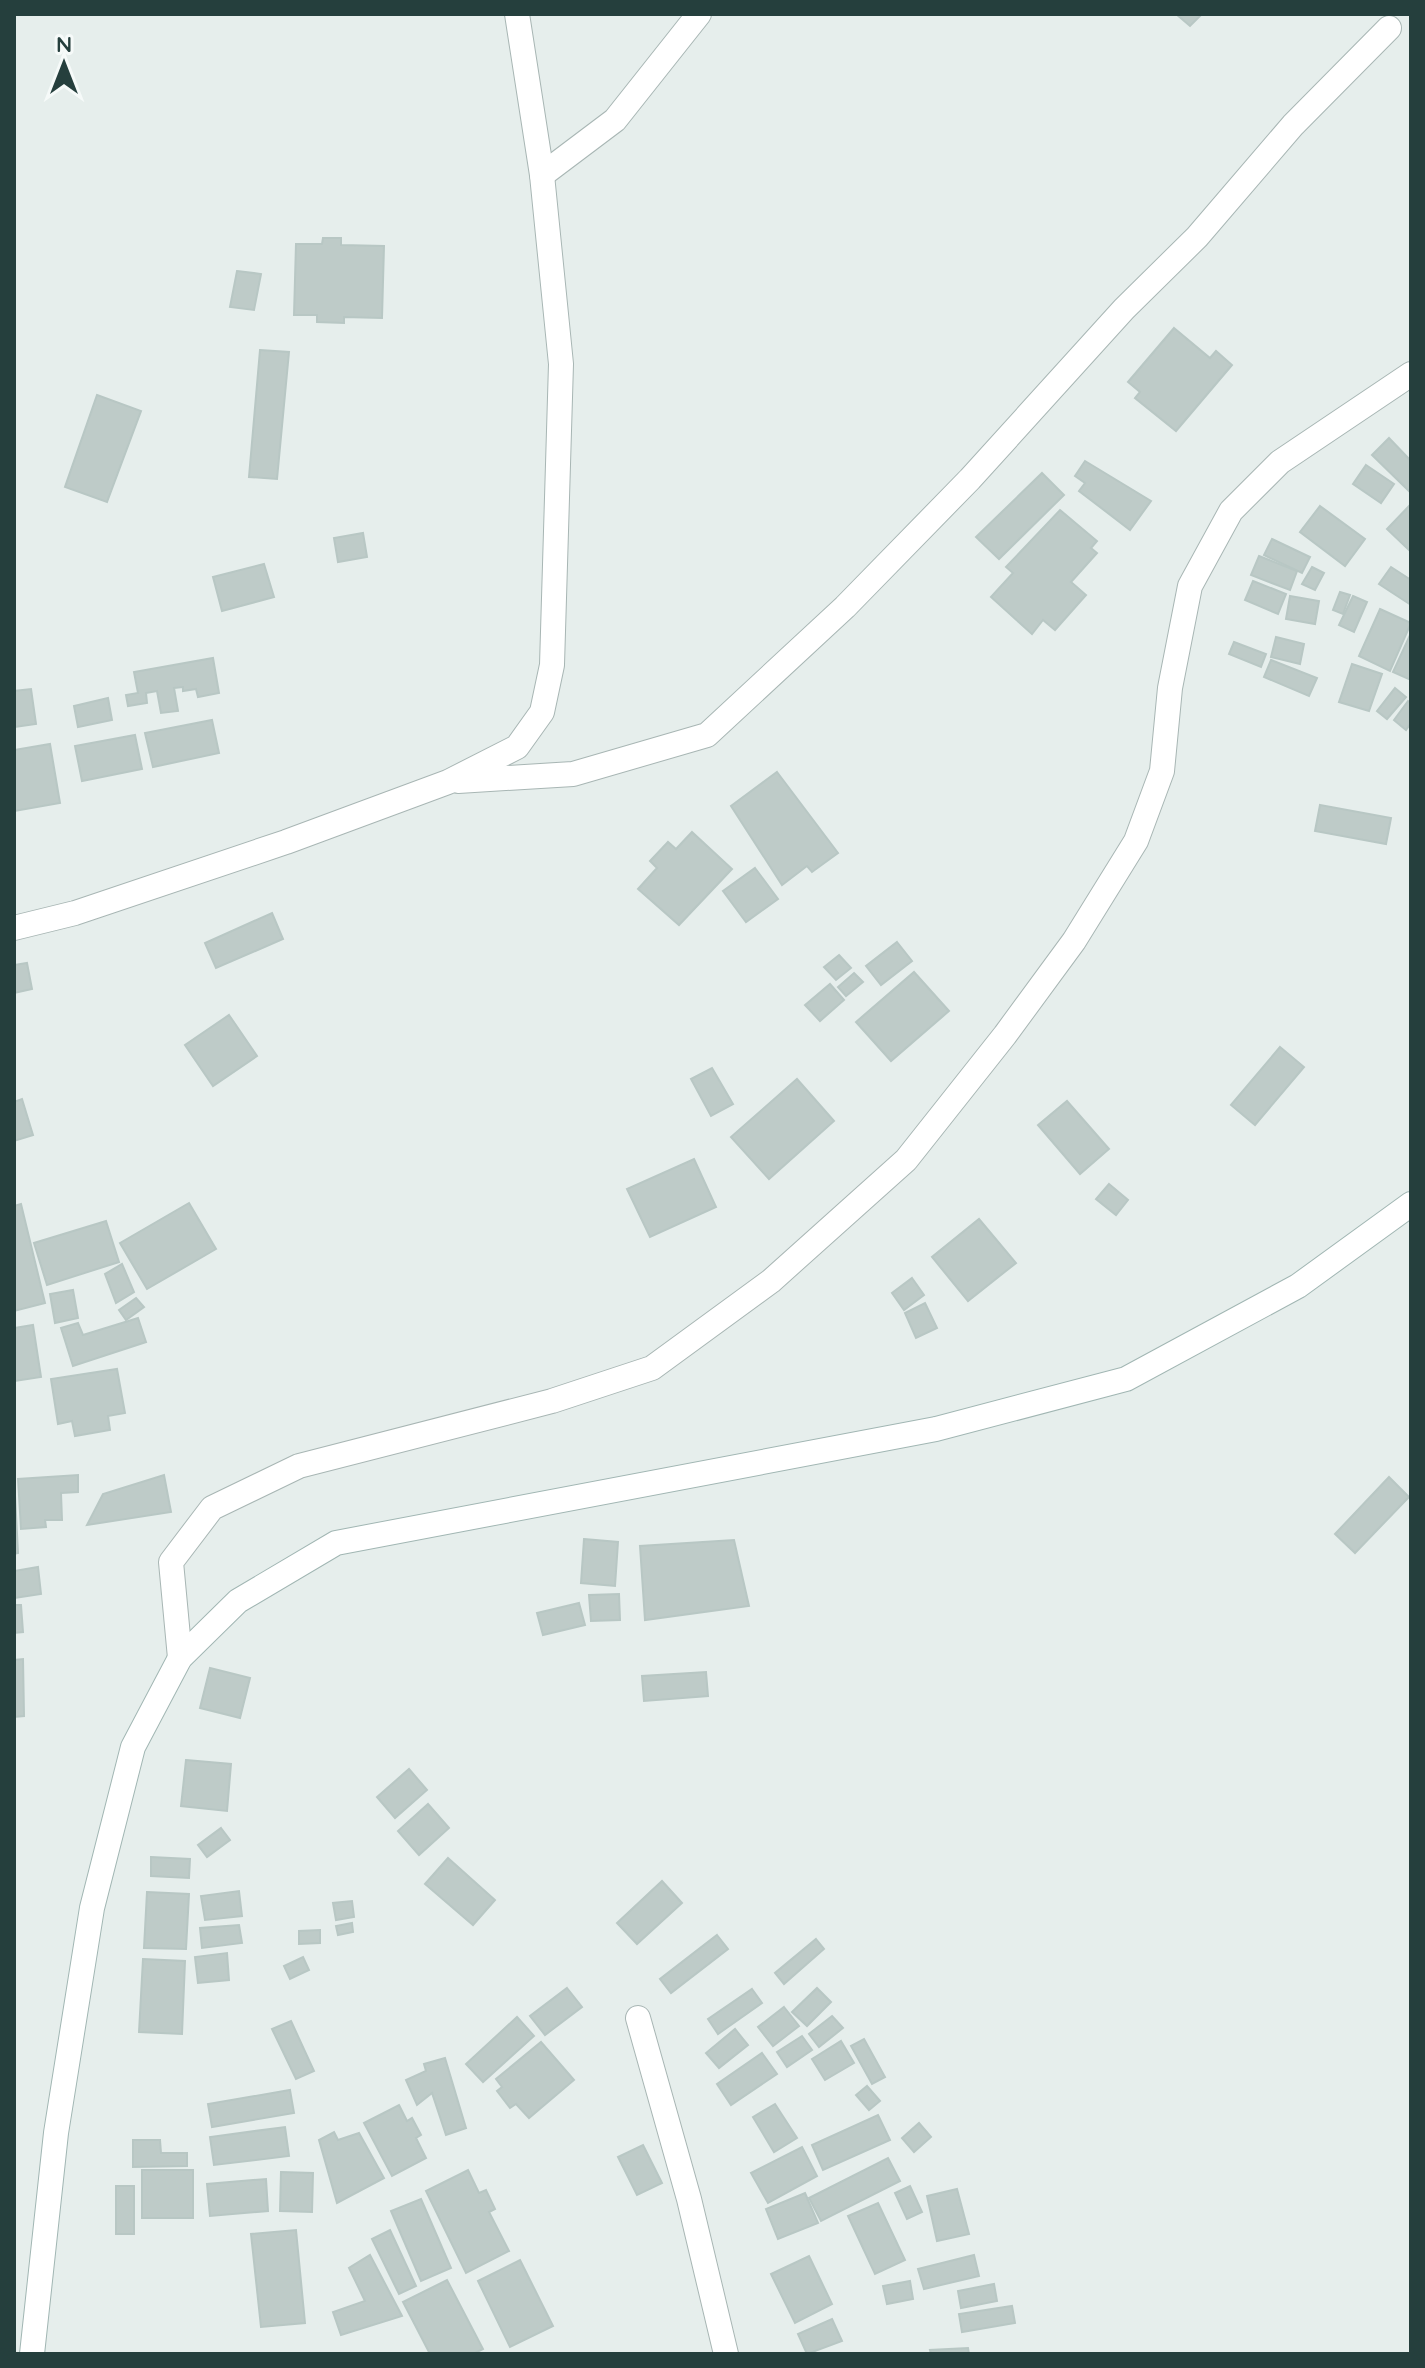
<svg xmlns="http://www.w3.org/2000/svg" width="1425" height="2368" font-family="Quicksand,sans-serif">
	<rect width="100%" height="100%" fill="#e6eeec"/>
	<g fill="#becbc8" stroke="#b8c7c4" stroke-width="2">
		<path d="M 1176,14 L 1202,14 L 1190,26 Z"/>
		<path d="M 323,238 L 341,238 L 341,245 L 384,246 L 382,318 L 344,317 L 344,323 L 317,322 L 317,315 L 294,315 L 296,244 L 322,244 Z"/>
		<path d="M 237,271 L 261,274 L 254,310 L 230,307 Z"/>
		<path d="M 1174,328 L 1210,358 L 1216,351 L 1232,365 L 1176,431 L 1135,398 L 1140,392 L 1128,382 Z"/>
		<path d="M 260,350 L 289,352 L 277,479 L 249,477 Z"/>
		<path d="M 97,395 L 141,411 L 107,502 L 65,487 Z"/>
		<path d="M 1389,438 L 1411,461 L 1411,489 L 1409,491 L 1372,455 Z"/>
		<path d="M 1085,461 L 1151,501 L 1130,530 L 1079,491 L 1085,483 L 1075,476 Z"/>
		<path d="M 1366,465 L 1394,484 L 1381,503 L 1353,484 Z"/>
		<path d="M 1042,473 L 1064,495 L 999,559 L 976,537 Z"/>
		<path d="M 1410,505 L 1411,506 L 1411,552 L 1387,529 Z"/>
		<path d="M 1320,506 L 1365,539 L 1345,566 L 1300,532 Z"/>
		<path d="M 1060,510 L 1097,541 L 1091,548 L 1097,553 L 1071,582 L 1086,595 L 1055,630 L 1043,620 L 1032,634 L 991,597 L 1013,573 L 1006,567 Z"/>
		<path d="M 363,533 L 367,557 L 338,562 L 334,538 Z"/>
		<path d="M 1272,539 L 1310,557 L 1302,573 L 1264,555 Z"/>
		<path d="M 1259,556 L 1297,571 L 1290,590 L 1251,575 Z"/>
		<path d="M 264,564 L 274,597 L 222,611 L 213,577 Z"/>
		<path d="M 1312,567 L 1324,573 L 1315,590 L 1302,584 Z"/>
		<path d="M 1391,567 L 1411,580 L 1411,605 L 1379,584 Z"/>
		<path d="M 1253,581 L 1286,594 L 1278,614 L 1245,600 Z"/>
		<path d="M 1340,592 L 1350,595 L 1343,614 L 1333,610 Z"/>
		<path d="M 1290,596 L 1319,601 L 1315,624 L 1286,619 Z"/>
		<path d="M 1353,596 L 1367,602 L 1354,632 L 1339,625 Z"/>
		<path d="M 1380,609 L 1411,623 L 1390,671 L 1359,656 Z"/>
		<path d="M 1411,633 L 1411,680 L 1393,672 Z"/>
		<path d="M 1276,637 L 1304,644 L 1300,664 L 1271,657 Z"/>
		<path d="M 1234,642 L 1266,654 L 1261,667 L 1229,654 Z"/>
		<path d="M 213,658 L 219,693 L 198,697 L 196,689 L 183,691 L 183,687 L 174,688 L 178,711 L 161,713 L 157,691 L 146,693 L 147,703 L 128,706 L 126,695 L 138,693 L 134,672 Z"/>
		<path d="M 1271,660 L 1317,678 L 1309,696 L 1264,677 Z"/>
		<path d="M 1352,664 L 1382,674 L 1369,711 L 1339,702 Z"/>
		<path d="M 1395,688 L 1406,697 L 1387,719 L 1377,711 Z"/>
		<path d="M 31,689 L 36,724 L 14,727 L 14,691 Z"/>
		<path d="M 108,698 L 112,720 L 78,727 L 74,706 Z"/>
		<path d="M 1408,701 L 1411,703 L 1411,723 L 1406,730 L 1394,720 Z"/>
		<path d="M 212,720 L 219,753 L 153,767 L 145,733 Z"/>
		<path d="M 135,735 L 142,769 L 82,781 L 75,746 Z"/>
		<path d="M 50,744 L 60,803 L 14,811 L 14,750 Z"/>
		<path d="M 777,772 L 838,853 L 812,872 L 807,866 L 782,885 L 731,806 Z"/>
		<path d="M 1320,805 L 1391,818 L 1386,844 L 1315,831 Z"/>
		<path d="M 692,832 L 732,869 L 679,925 L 638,889 L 657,868 L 650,861 L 668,842 L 676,849 Z"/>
		<path d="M 755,868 L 778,899 L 746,922 L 723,891 Z"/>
		<path d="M 272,913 L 283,939 L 216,968 L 205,943 Z"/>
		<path d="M 897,942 L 912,961 L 881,985 L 866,966 Z"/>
		<path d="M 839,955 L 851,968 L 836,980 L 824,967 Z"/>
		<path d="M 27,963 L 32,989 L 14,993 L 14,965 Z"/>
		<path d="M 914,972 L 949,1011 L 891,1061 L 856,1022 Z"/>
		<path d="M 854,973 L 863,982 L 846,996 L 838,987 Z"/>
		<path d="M 830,984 L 844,1000 L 820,1021 L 805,1005 Z"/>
		<path d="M 229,1015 L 257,1056 L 213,1086 L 185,1045 Z"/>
		<path d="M 1280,1047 L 1304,1067 L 1255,1125 L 1231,1105 Z"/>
		<path d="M 712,1068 L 733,1104 L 711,1116 L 691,1079 Z"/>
		<path d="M 797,1079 L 834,1121 L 769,1179 L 731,1137 Z"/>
		<path d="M 22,1099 L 33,1135 L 14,1141 L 14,1102 Z"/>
		<path d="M 1067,1101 L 1109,1149 L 1080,1174 L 1038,1125 Z"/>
		<path d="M 694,1159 L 716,1207 L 650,1237 L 627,1189 Z"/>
		<path d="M 1109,1184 L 1128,1200 L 1116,1215 L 1096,1199 Z"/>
		<path d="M 189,1203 L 216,1249 L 147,1289 L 120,1243 Z"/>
		<path d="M 21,1204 L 45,1303 L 14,1311 L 14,1206 Z"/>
		<path d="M 979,1219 L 1016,1263 L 968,1301 L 932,1257 Z"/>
		<path d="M 106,1221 L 119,1262 L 47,1285 L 34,1243 Z"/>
		<path d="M 122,1264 L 134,1292 L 116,1303 L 105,1274 Z"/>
		<path d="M 912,1278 L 924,1295 L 904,1310 L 892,1293 Z"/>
		<path d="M 73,1290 L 78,1318 L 55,1323 L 50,1294 Z"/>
		<path d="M 136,1298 L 144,1307 L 126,1320 L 119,1310 Z"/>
		<path d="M 925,1303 L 937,1328 L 916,1338 L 905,1313 Z"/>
		<path d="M 138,1318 L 146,1342 L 73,1366 L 61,1328 L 78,1323 L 83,1335 Z"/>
		<path d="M 33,1325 L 41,1377 L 14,1381 L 14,1328 Z"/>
		<path d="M 117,1369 L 125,1413 L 108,1416 L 110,1430 L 75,1436 L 72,1421 L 58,1424 L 51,1379 Z"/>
		<path d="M 78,1475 L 78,1492 L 61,1493 L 62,1520 L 45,1520 L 46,1527 L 21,1529 L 18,1479 Z"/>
		<path d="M 164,1475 L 171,1512 L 87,1525 L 103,1494 Z"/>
		<path d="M 14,1476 L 18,1553 L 14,1554 Z"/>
		<path d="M 1389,1477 L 1409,1497 L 1355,1553 L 1335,1534 Z"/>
		<path d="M 584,1539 L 618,1542 L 615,1586 L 581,1583 Z"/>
		<path d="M 734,1540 L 749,1606 L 645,1620 L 640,1546 Z"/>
		<path d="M 38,1567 L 41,1594 L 14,1598 L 14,1571 Z"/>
		<path d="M 619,1594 L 620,1620 L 591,1621 L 589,1595 Z"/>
		<path d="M 579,1603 L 585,1625 L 543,1635 L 537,1613 Z"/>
		<path d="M 14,1605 L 21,1605 L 23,1632 L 14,1633 Z"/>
		<path d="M 23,1659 L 24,1716 L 14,1717 L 14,1660 Z"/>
		<path d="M 210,1668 L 250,1678 L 240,1718 L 200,1708 Z"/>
		<path d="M 706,1672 L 708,1696 L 644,1701 L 642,1676 Z"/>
		<path d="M 186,1760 L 231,1764 L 227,1811 L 181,1806 Z"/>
		<path d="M 409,1769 L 427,1790 L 395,1818 L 377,1797 Z"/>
		<path d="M 428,1804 L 449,1828 L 419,1855 L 398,1831 Z"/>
		<path d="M 221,1828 L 230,1840 L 207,1857 L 198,1845 Z"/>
		<path d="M 151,1857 L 190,1859 L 189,1878 L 151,1876 Z"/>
		<path d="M 448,1858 L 495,1900 L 473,1925 L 425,1884 Z"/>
		<path d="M 662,1881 L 682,1903 L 637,1944 L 617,1923 Z"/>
		<path d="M 239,1891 L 242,1916 L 205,1920 L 201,1896 Z"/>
		<path d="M 147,1892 L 189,1894 L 186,1949 L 144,1948 Z"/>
		<path d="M 352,1901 L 354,1917 L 336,1920 L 333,1903 Z"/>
		<path d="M 352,1923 L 353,1932 L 338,1935 L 336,1926 Z"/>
		<path d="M 239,1925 L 242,1943 L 202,1948 L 200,1928 Z"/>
		<path d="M 320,1930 L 320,1943 L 299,1944 L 299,1931 Z"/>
		<path d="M 717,1935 L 728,1949 L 671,1993 L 660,1979 Z"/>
		<path d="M 816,1939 L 824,1949 L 784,1984 L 775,1973 Z"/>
		<path d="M 227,1953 L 229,1980 L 198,1983 L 195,1957 Z"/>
		<path d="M 303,1957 L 309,1970 L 290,1979 L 284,1966 Z"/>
		<path d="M 143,1959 L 185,1961 L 182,2034 L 139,2032 Z"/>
		<path d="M 567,1988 L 582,2007 L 545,2035 L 530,2016 Z"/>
		<path d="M 817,1988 L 831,2002 L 807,2026 L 792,2012 Z"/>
		<path d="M 752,1989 L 762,2003 L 718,2034 L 708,2019 Z"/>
		<path d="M 784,2007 L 799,2026 L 773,2046 L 758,2027 Z"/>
		<path d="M 832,2016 L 843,2028 L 819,2047 L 809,2034 Z"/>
		<path d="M 517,2017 L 534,2036 L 483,2082 L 466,2064 Z"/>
		<path d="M 291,2021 L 314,2071 L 296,2079 L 272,2029 Z"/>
		<path d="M 735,2029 L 748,2045 L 719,2068 L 706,2053 Z"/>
		<path d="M 802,2036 L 812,2050 L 787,2067 L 777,2052 Z"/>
		<path d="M 864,2039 L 885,2077 L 872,2084 L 851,2046 Z"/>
		<path d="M 841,2041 L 854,2063 L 825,2080 L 812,2059 Z"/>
		<path d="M 541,2042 L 574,2080 L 529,2118 L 516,2104 L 510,2108 L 497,2091 L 502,2087 L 496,2079 Z"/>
		<path d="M 762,2053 L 777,2074 L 731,2105 L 717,2084 Z"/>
		<path d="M 445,2058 L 466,2128 L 446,2135 L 432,2093 L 417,2105 L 406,2080 L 426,2071 L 424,2064 Z"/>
		<path d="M 867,2086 L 880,2101 L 869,2110 L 856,2095 Z"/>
		<path d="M 290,2090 L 294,2113 L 212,2127 L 208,2104 Z"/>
		<path d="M 775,2104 L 797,2138 L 774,2152 L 753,2117 Z"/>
		<path d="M 399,2105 L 407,2121 L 412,2118 L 421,2135 L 416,2138 L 426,2158 L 392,2176 L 364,2123 Z"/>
		<path d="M 878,2115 L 890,2140 L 823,2170 L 812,2145 Z"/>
		<path d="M 919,2123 L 931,2137 L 914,2152 L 902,2138 Z"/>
		<path d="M 285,2127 L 289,2156 L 214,2165 L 210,2137 Z"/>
		<path d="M 334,2132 L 338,2140 L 359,2133 L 384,2178 L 337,2203 L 319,2140 Z"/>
		<path d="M 133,2140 L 160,2140 L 161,2153 L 187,2153 L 187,2166 L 133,2167 Z"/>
		<path d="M 643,2145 L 662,2183 L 637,2195 L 618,2157 Z"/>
		<path d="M 802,2147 L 817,2176 L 768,2203 L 751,2173 Z"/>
		<path d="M 888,2158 L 900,2181 L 821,2221 L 809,2198 Z"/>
		<rect x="142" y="2170" width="51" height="48"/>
		<path d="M 468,2170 L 479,2193 L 486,2190 L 495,2209 L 489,2212 L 509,2251 L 466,2273 L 426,2191 Z"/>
		<path d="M 281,2172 L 313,2173 L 312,2212 L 280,2211 Z"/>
		<path d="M 266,2179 L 268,2211 L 210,2216 L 207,2184 Z"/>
		<rect x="116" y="2186" width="18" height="48"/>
		<path d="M 910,2186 L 922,2212 L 907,2219 L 895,2193 Z"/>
		<path d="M 957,2189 L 969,2234 L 937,2241 L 927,2196 Z"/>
		<path d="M 805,2193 L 818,2223 L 778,2239 L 766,2209 Z"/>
		<path d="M 421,2199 L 451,2268 L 421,2281 L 391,2211 Z"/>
		<path d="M 878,2203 L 905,2260 L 875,2274 L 848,2216 Z"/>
		<path d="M 296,2230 L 305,2323 L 261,2327 L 251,2234 Z"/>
		<path d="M 390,2230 L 416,2286 L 399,2294 L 372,2239 Z"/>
		<path d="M 370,2255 L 402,2316 L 341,2335 L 333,2312 L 365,2301 L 349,2268 Z"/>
		<path d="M 974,2255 L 979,2276 L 924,2289 L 918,2269 Z"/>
		<path d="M 809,2256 L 832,2304 L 795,2323 L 771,2274 Z"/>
		<path d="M 520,2260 L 553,2326 L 510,2347 L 478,2281 Z"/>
		<path d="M 447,2280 L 483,2349 L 473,2354 L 430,2354 L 403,2302 Z"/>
		<path d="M 910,2281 L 913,2299 L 887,2304 L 883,2286 Z"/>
		<path d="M 994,2284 L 997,2301 L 961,2308 L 958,2291 Z"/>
		<path d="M 1012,2306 L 1015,2323 L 962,2332 L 959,2314 Z"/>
		<path d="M 832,2319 L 842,2341 L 807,2354 L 798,2334 Z"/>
		<path d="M 968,2348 L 969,2354 L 931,2354 L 930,2350 Z"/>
	</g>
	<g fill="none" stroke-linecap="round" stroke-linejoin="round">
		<defs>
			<g id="street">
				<path d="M 542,175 L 615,120 L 699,14"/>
				<path d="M 458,781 L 573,774 L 707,735 L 845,607 L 970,479 L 1124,309 L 1197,237 L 1293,125 L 1389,28"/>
				<path d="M 14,928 L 75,913 L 286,842 L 448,782 L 517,747 L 542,712 L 552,665 L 561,364 L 542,175 L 517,14"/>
				<path d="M 180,1658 L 171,1562 L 212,1508 L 299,1466 L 552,1401 L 652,1368 L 771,1281 L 906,1160 L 1005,1035 L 1074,941 L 1136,841 L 1162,771 L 1170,688 L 1190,586 L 1231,511 L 1280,462 L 1411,374"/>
				<path d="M 638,2018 L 689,2199 L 726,2354"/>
			</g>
			<path id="secondary" d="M 32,2354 L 56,2133 L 92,1908 L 133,1747 L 180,1658 L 238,1601 L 336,1543 L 936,1429 L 1126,1379 L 1298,1286 L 1411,1204"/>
		</defs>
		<use href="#street" stroke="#a8b6b4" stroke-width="26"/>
		<use href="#secondary" stroke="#a1b6b3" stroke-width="26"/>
		<use href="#street" stroke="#fff" stroke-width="24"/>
		<use href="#secondary" stroke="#fff" stroke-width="24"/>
	</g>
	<rect width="1425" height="2368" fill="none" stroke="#253f3d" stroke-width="32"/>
	<g transform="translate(64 64)" stroke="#f6faf9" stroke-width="6" paint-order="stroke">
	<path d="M0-6L14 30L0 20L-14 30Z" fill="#253f3d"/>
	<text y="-12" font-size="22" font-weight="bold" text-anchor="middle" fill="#253f3d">N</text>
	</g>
</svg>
